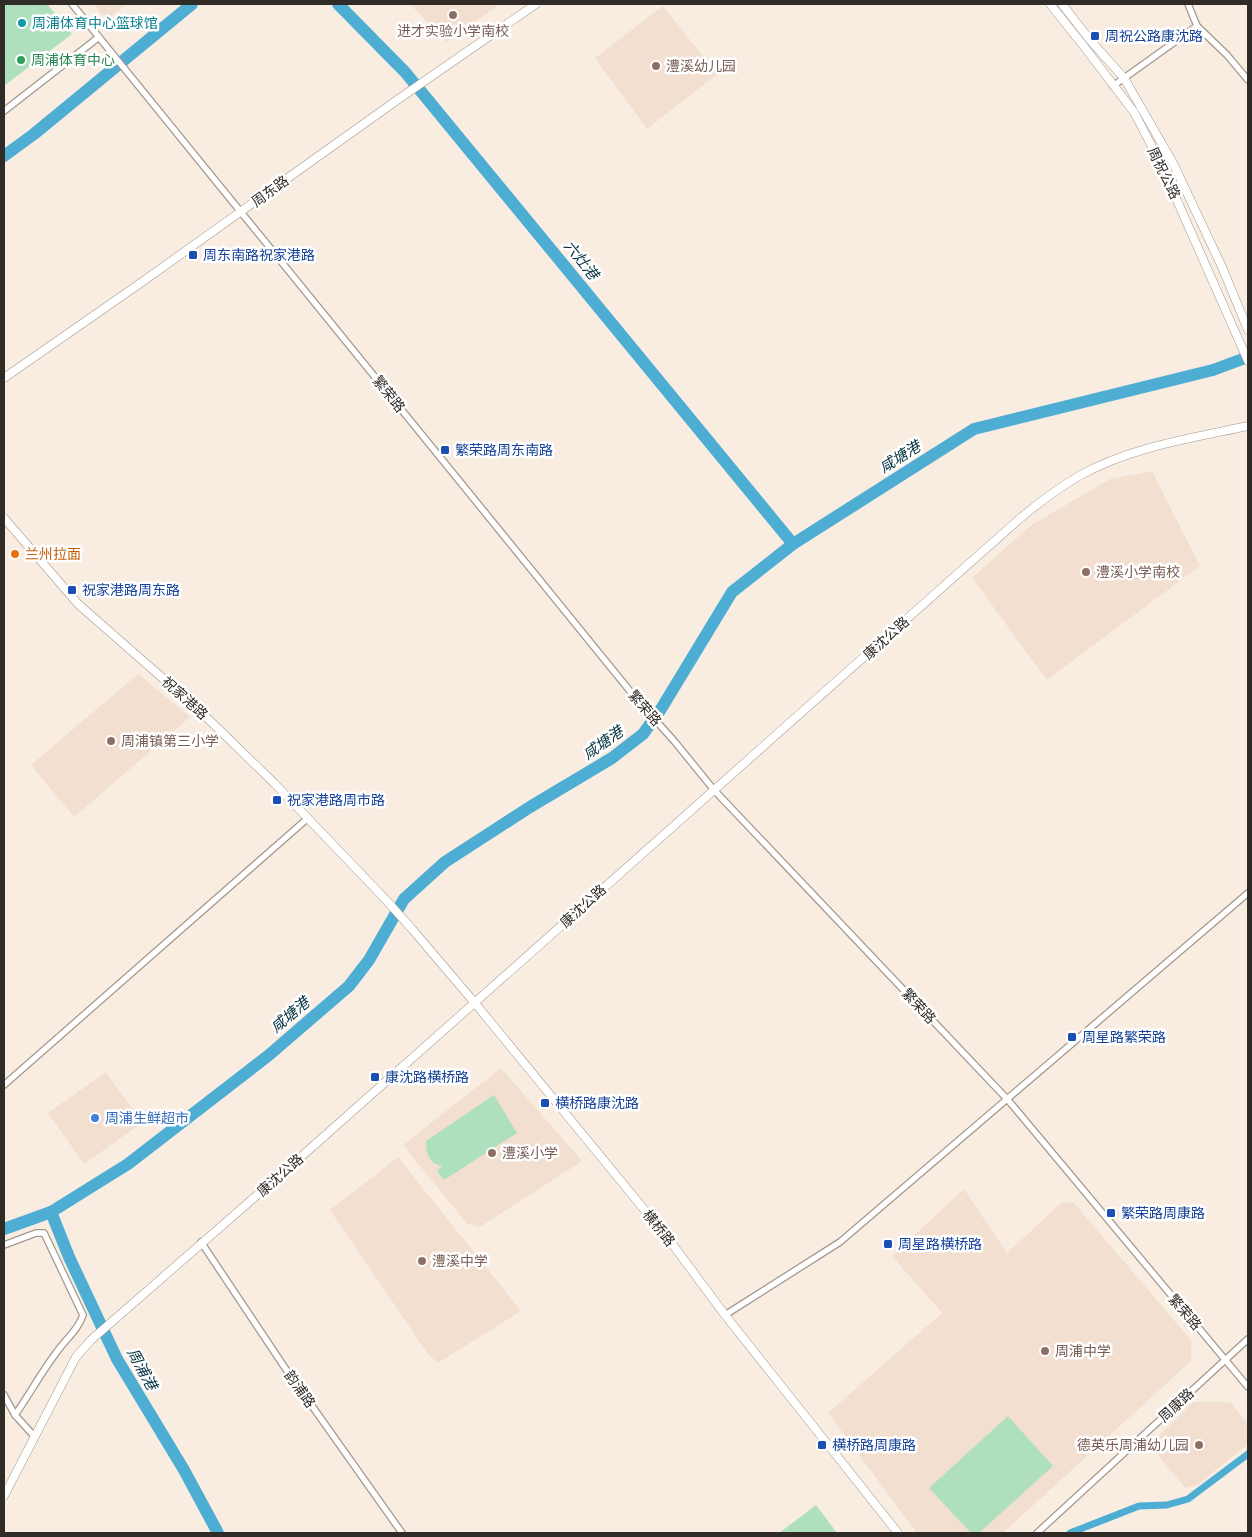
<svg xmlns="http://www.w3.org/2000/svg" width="1252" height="1537" font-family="Jost,'Noto Sans SC',sans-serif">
	<rect width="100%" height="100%" fill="#f9ede2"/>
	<g fill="#f2dfd0">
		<path d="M 93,4 L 127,4 L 107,20 Z"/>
		<path d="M 410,4 L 500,4 L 447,42 Z"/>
		<path d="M 663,6 L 717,74 L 647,129 L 595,58 Z"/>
		<path d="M 1152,471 L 1200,566 L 1047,680 L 972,578 L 1030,526 L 1110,479 Z"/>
		<path d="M 138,674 L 190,717 L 74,817 L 31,765 Z"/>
		<path d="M 501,1068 L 582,1161 L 480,1227 L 467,1224 L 403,1145 Z"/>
		<path d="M 106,1072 L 142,1123 L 84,1164 L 48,1113 Z"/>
		<path d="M 398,1157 L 521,1311 L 438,1363 L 428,1354 L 330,1210 Z"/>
		<path d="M 964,1189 L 1007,1253 L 1061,1203 L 1073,1202 L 1191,1340 L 1191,1361 L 1003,1533 L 917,1533 L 828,1413 L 942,1313 L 892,1256 Z"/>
		<path d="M 1193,1402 L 1230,1402 L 1248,1424 L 1248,1444 L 1197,1485 L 1185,1488 L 1150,1445 Z"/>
	</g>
	<g fill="#afe0bd">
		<path d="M 4,4 L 47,4 L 72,34 L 4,86 Z"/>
		<path d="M 494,1095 L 517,1133 L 444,1180 L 437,1171 L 442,1166 C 429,1163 426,1154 426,1141 Z"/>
		<path d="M 1008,1416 L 1053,1466 L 979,1533 L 971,1533 L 929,1488 Z"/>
		<path d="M 816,1505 L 837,1533 L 779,1533 Z"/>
	</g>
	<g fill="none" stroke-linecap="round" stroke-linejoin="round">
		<path stroke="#4dadd3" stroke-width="7" d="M 1070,1533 L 1139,1506 L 1167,1505 L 1188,1499 L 1248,1454"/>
		<g stroke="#4dadd3" stroke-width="12">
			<path d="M 338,4 L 405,72 L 793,544"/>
			<path d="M 4,156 L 34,134 L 192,4"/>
			<path d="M 51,1212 L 69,1257 L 117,1359 L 184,1470 L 218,1533"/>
			<path d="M 4,1229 L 51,1212 L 128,1164 L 269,1055 L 349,986 L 369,960 L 404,899 L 445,862 L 530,807 L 612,758 L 643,734 L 661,709 L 732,592 L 793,544 L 974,429 L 1213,370 L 1248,357"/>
		</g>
		<defs>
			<g id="street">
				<path d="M 72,4 L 634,696 L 675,742 L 714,790 L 1008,1100 L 1248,1387"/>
				<path d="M 1188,4 L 1197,26 L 1227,55 L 1248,80"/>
				<path d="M 1113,86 L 1197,26"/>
				<path d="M 4,111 L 99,37"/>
				<path d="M 4,1085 L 308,818"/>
				<path d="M 201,1242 L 283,1365 L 402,1533"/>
				<path d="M 4,1245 L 36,1233 L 44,1233 L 83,1315 C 79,1329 65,1340 56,1353 C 41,1373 29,1395 15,1415"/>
				<path d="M 725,1315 L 840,1242 L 1248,893"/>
				<path d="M 4,1395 L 15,1415 L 34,1436"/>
				<path d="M 1037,1533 L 1248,1339"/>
			</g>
			<g id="secondary">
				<path d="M 1050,4 L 1082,44 L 1134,112 L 1160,162 L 1248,361"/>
				<path d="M 1062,4 L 1090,40 L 1124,78 L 1173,163 L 1222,267 L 1248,330"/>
				<path d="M 4,378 L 142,282 L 400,98 L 536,4"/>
				<path d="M 4,518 L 78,604 L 199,710 L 274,783 L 387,901 L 412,929 L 474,1002 L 670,1241 L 725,1315 L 898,1533"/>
				<path d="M 4,1496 L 76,1357 L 91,1340 L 311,1148 L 1017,521 C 1037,504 1057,489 1079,476 C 1130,447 1192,438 1248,426"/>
			</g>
		</defs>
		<use href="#street" stroke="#a4988e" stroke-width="8"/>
		<use href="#secondary" stroke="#a4988e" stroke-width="9"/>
		<use href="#street" stroke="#fff" stroke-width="5.5"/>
		<use href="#secondary" stroke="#fff" stroke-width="8"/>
	</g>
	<g fill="#8d6e63" stroke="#fff" stroke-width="2">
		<circle cx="453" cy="15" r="5"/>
		<circle cx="656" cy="66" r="5"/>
		<circle cx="1086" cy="572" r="5"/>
		<circle cx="111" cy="741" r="5"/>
		<circle cx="492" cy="1153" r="5"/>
		<circle cx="422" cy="1261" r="5"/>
		<circle cx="1045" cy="1351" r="5"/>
		<circle cx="1199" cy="1445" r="5"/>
	</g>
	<circle fill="#0f9aa8" stroke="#fff" stroke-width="2" cx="22" cy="23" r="5"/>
	<g fill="#1a4fb4" stroke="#fff" stroke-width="2">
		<rect x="1090" y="31" width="10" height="10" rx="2.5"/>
		<rect x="188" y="250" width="10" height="10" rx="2.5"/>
		<rect x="440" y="445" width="10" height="10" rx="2.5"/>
		<rect x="67" y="585" width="10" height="10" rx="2.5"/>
		<rect x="272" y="795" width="10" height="10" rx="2.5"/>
		<rect x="1067" y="1032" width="10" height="10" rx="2.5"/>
		<rect x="370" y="1072" width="10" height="10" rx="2.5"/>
		<rect x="540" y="1098" width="10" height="10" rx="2.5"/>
		<rect x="1106" y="1208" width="10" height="10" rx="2.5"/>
		<rect x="883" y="1239" width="10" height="10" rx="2.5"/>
		<rect x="817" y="1440" width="10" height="10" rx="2.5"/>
	</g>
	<circle fill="#2e9e5b" stroke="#fff" stroke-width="2" cx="21" cy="60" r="5"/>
	<circle fill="#e8710a" stroke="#fff" stroke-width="2" cx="15" cy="554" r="5"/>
	<circle fill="#3f7fe0" stroke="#fff" stroke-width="2" cx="95" cy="1118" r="5"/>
	<g text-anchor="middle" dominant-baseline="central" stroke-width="5" stroke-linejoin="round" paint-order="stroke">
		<g font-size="14" fill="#0d838f" stroke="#fff" text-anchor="start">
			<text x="32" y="23">周浦体育中心篮球馆</text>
		</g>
		<g font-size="14" fill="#785e54" stroke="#fff" text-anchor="start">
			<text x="453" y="31" text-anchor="middle">进才实验小学南校</text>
			<text x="666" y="66">澧溪幼儿园</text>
			<text x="1096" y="572">澧溪小学南校</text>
			<text x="121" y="741">周浦镇第三小学</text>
			<text x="502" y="1153">澧溪小学</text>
			<text x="432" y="1261">澧溪中学</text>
			<text x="1055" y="1351">周浦中学</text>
			<text x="1189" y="1445" text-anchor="end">德英乐周浦幼儿园</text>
		</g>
		<g font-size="14" fill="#164399" stroke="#fff" text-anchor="start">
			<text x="1105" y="36">周祝公路康沈路</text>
			<text x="203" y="255">周东南路祝家港路</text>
			<text x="455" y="450">繁荣路周东南路</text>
			<text x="82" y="590">祝家港路周东路</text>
			<text x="287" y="800">祝家港路周市路</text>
			<text x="1082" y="1037">周星路繁荣路</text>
			<text x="385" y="1077">康沈路横桥路</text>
			<text x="555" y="1103">横桥路康沈路</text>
			<text x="1121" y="1213">繁荣路周康路</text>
			<text x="898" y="1244">周星路横桥路</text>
			<text x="832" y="1445">横桥路周康路</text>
		</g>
		<g font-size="14" fill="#27864d" stroke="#fff" text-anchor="start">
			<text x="31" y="60">周浦体育中心</text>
		</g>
		<g font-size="14" fill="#302b27" stroke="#fff">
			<text transform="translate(1164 173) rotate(64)">周祝公路</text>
			<text transform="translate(270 191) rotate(-36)">周东路</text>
			<text transform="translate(389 394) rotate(51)">繁荣路</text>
			<text transform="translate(886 638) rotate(-42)">康沈公路</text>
			<text transform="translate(185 698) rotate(42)">祝家港路</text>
			<text transform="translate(645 708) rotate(49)">繁荣路</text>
			<text transform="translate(583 906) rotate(-42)">康沈公路</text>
			<text transform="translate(919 1006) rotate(47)">繁荣路</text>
			<text transform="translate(280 1175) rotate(-41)">康沈公路</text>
			<text transform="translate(659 1228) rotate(51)">横桥路</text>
			<text transform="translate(1185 1312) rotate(49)">繁荣路</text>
			<text transform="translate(300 1389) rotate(55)">韵浦路</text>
			<text transform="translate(1176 1405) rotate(-43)">周康路</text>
		</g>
		<g font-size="14" fill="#c56008" stroke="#fff" text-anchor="start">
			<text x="25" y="554">兰州拉面</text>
		</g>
		<g font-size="14" fill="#366cbe" stroke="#fff" text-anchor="start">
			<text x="105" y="1118">周浦生鲜超市</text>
		</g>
		<g font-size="15" font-style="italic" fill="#02303f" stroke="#fff">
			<text transform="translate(581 260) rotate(51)">六灶港</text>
			<text transform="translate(900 457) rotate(-32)">咸塘港</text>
			<text transform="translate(603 743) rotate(-35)">咸塘港</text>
			<text transform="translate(290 1015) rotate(-40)">咸塘港</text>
			<text transform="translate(142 1369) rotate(61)">周浦港</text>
		</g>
	</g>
	<rect width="1252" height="1537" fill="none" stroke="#302b27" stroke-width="10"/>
</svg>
